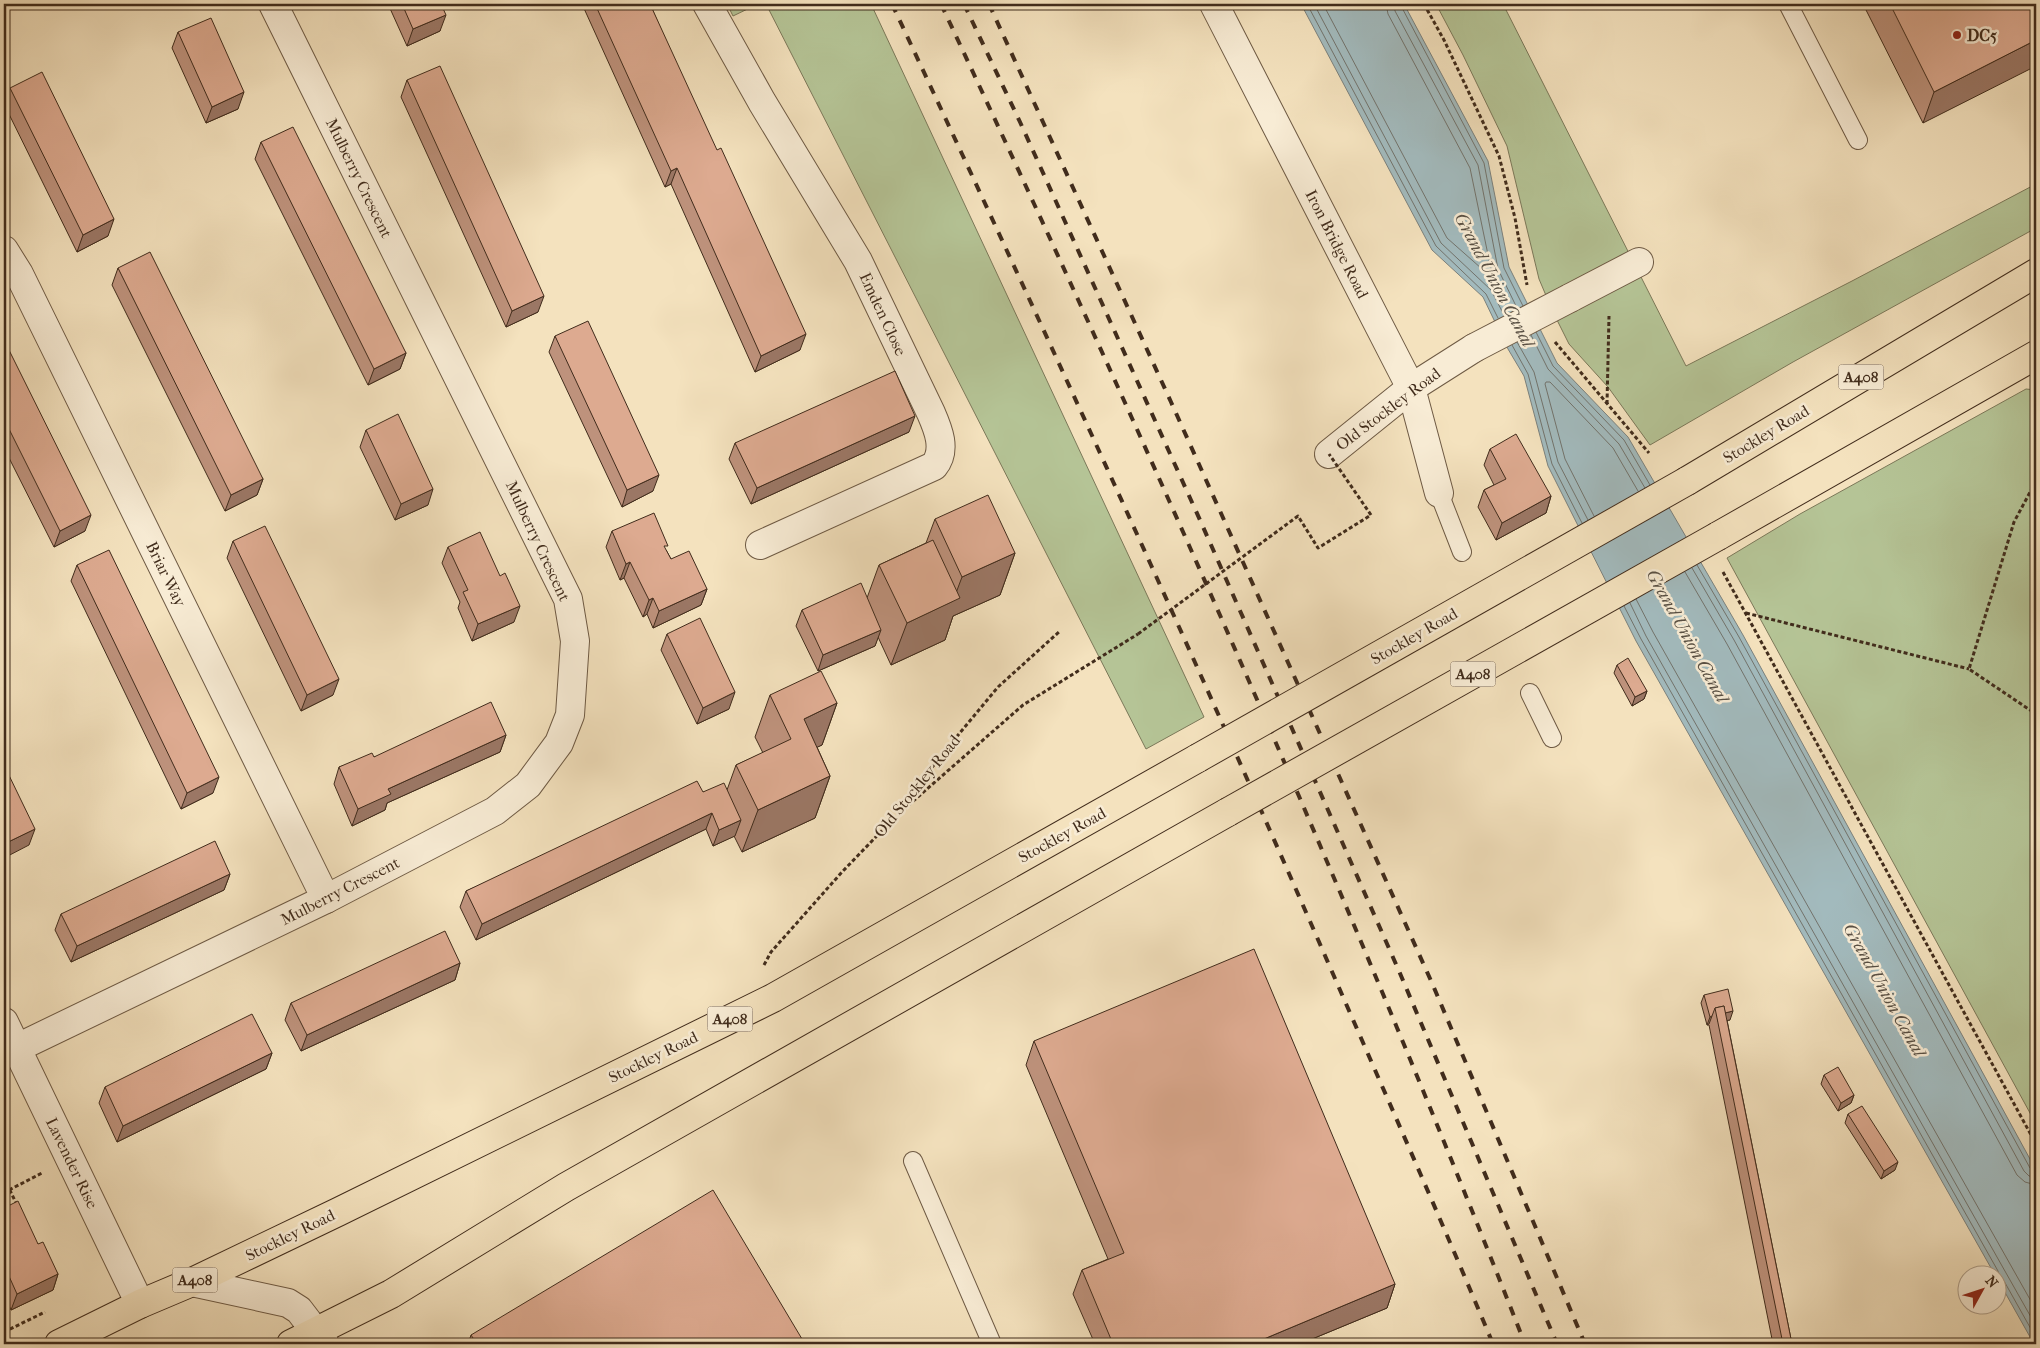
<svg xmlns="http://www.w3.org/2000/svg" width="2040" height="1348" font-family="'IM FELL French Canon',serif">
	<rect width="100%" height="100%" fill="#f4e2be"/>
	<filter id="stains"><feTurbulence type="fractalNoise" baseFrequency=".004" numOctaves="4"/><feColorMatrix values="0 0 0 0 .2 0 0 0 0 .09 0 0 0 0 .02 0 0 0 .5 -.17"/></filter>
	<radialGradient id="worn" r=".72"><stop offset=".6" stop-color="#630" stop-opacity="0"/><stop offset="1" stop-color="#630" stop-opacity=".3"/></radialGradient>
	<g fill="#b5c496" stroke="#7b7859">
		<path d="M 727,4 L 758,4 L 733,16 Z"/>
		<path d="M 766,4 L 871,4 L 1204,717 L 1146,749 Z"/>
		<path d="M 1436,4 L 1503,4 L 1686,366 L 1852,281 L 2036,184 L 2036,228 L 1793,362 L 1650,445 L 1608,387 L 1569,344 L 1553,312 L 1539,279 L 1507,146 L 1463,55 Z"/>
		<path d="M 2026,389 L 2036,390 L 2036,1124 L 1727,558 L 1800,514 Z"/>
	</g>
	<path fill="#a2babd" stroke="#7b817d" d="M 1301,4 L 1404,4 L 1488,161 L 1509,267 L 1557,363 L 1628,437 L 1743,635 L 2036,1170 L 2036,1344 L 2034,1344 L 1998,1280 L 1998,1276 L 1995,1275 L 1636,641 L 1548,466 L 1524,376 L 1508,349 L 1483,297 L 1432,250 Z"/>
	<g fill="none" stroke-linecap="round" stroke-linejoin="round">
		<g stroke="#72736c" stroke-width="1">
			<path d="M 1307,4 L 1436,246 L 1486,294 L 1498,318"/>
			<path d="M 1314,4 L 1441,243 L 1491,290 L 1504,315"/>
			<path d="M 1323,4 L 1447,238 L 1490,276 L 1492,274 L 1470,168 L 1388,14 L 1386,4"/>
			<path d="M 1394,4 L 1395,11 L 1478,165 L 1498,269 L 1517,308"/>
			<path d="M 1400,4 L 1484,163 L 1504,268 L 1523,306"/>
			<path d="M 1536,332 L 1553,366 L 1624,440 L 1650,485"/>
			<path d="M 1531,335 L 1548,369 L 1619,444 L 1645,488"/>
			<path d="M 1517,342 L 1534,372 L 1558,462 L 1588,520"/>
			<path d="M 1512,345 L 1528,374 L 1552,464 L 1582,523"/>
			<path d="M 1594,516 L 1565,459 L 1545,384 L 1546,382 L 1550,382 L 1613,448 L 1638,491"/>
			<path d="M 1697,565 L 1739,637 L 2030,1168 L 2036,1171"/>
			<path d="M 1692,568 L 1734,640 L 2024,1171 L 2029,1176 L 2036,1178"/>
			<path d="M 1685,572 L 1727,644 L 2017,1175 L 2025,1182 L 2036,1185"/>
			<path d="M 1636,599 L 1653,632 L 2036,1310"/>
			<path d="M 1630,603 L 1646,636 L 2036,1326"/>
			<path d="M 1624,606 L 1641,639 L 1998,1271 L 1999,1278 L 2004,1281 L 2036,1338"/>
		</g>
		<defs>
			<g id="service">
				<path d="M 1788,4 L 1858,140"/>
				<path d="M 1439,493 L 1462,552"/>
				<path d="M 1530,693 L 1552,738"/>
				<path d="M 913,1161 L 992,1344"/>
			</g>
			<g id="minor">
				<path d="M 707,4 L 762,102 L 858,261 L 931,413 C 938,429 947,450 934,466 L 760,545"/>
				<path d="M 1214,4 L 1411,388 L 1439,493"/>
				<path d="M 4,250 L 19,274 L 326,899"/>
				<path d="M 1570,298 L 1639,262"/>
				<path d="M 1329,454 L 1411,388 L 1474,348"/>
				<path d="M 17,1048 L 326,899 L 495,811 L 528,785 L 559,743 L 570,715 L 575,641 L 568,599 L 273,4"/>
				<path d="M 192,1282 L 288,1303 L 299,1310 L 325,1344"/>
			</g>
			<path id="tertiary" d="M 4,1022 L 140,1304"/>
			<g id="primary">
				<path d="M 1687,481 L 2036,273"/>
				<path d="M 1718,536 L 2036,355"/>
				<path d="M 59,1344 L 140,1304 L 192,1282 L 338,1212 L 773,998 L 1198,758"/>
				<path d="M 291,1344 L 391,1294 L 566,1187 L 1228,812"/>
			</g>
		</defs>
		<use href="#service" stroke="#6e5a44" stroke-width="20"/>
		<use href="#minor" stroke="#6e5a44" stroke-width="30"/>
		<use href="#tertiary" stroke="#6e5a44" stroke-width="30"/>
		<use href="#primary" stroke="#412c1c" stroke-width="30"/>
		<g stroke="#412c1c" stroke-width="3" stroke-dasharray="4 2.5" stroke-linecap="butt">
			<path d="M 1424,4 L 1444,40 L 1499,156 L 1515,218 L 1527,285"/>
			<path d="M 1555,342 L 1649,453"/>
			<path d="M 1607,404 L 1609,316"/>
			<path d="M 2036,481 L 2014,522 L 1969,669 L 2036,714"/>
			<path d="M 1723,572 L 2036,1144"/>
			<path d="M 1746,613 L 1969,669"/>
			<path d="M 903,810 L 1023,705 L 1138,634"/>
			<path d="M 764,965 L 771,952 L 842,872 L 898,814 L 939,758 L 998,687 L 1060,631"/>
			<path d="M 4,1178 L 17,1205"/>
			<path d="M 9,1190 L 42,1173"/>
			<path d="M 4,1332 L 45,1312"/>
		</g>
		<use href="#service" stroke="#f8ecd5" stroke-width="18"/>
		<use href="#minor" stroke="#f8ecd5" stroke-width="28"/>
		<use href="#tertiary" stroke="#f8ecd5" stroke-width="28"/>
		<use href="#primary" stroke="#f4e2be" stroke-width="28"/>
		<g stroke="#412c1c" stroke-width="4" stroke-dasharray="9 9" stroke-linecap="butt">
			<path d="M 892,4 C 1039,318 1184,633 1323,951 C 1380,1082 1438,1212 1493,1344"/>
			<path d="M 941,4 C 1148,445 1347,891 1525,1344"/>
			<path d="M 964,4 L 1020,122 L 1200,520 L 1399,971 L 1557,1344"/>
			<path d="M 989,4 L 1171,402 L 1432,983 L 1585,1344"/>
		</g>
		<defs>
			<path id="minor-bridge" d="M 1474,348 L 1570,298"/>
			<g id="primary-bridge">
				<path d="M 1198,758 L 1687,481"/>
				<path d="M 1228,812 L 1718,536"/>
			</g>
		</defs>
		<use href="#minor-bridge" stroke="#6e5a44" stroke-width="30" stroke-linecap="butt"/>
		<use href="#primary-bridge" stroke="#412c1c" stroke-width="30" stroke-linecap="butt"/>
		<path stroke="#412c1c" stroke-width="3" stroke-dasharray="4 2.5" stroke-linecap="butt" d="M 1138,634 L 1298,516 L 1318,548 L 1371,515 L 1329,454"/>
		<use href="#minor-bridge" stroke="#f8ecd5" stroke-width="28"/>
		<use href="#primary-bridge" stroke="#f4e2be" stroke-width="28"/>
	</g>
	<g fill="#be927c" stroke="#412c1c">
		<path d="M 388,4 L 441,4 L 440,31 L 407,46 Z"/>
		<path d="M 582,4 L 650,4 L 800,350 L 755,372 L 671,184 L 665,187 Z"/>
		<path d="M 1863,4 L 2036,4 L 1923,123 Z"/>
		<path d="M 178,32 L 238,109 L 206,123 L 172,48 Z"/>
		<path d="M 407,80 L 538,312 L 506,327 L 401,97 Z"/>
		<path d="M 10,88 L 108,236 L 77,252 L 4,104 Z"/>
		<path d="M 261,142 L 406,353 L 400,369 L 368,385 L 255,159 Z"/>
		<path d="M 118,268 L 263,479 L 257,495 L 225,511 L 112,285 Z"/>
		<path d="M 555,336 L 653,491 L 622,507 L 549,352 Z"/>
		<path d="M 4,340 L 85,531 L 54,547 L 4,448 Z"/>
		<path d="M 366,430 L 428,505 L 395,520 L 360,447 Z"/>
		<path d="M 909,432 L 751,504 L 729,459 L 735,443 Z"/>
		<path d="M 1490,449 L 1551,496 L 1546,513 L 1496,540 L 1478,507 L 1484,490 L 1494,485 L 1484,465 Z"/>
		<path d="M 935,519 L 1015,553 L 1000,595 L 953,616 L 945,640 L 891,665 L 878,637 L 875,646 L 818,671 L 796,626 L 802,610 L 867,598 L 879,565 L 926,543 Z"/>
		<path d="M 612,531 L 666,550 L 671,559 L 707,589 L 701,605 L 653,628 L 647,614 L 643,617 L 624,578 L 620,580 L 606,547 Z"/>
		<path d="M 233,541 L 333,695 L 301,711 L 227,558 Z"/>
		<path d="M 448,547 L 514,622 L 472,641 L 458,608 L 460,602 L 442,563 Z"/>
		<path d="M 77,565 L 213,793 L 181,809 L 71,581 Z"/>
		<path d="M 667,634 L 729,709 L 697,724 L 661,650 Z"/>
		<path d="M 1617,665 L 1647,691 L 1644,699 L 1632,706 L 1614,673 Z"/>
		<path d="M 770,695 L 837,703 L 822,745 L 817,747 L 830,776 L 815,818 L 742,852 L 734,836 L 713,846 L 706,829 L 476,940 L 460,907 L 466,891 L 703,792 L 727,790 L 736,765 L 763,753 L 755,737 Z"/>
		<path d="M 506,735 L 500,752 L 387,803 L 385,810 L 352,826 L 334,784 L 339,767 L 374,757 Z"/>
		<path d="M 230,874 L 224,890 L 71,962 L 55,930 L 61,914 Z"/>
		<path d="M 460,963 L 455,980 L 301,1051 L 285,1020 L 291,1003 Z"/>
		<path d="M 1704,995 L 1730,1020 L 1727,1020 L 1792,1344 L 1773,1344 L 1709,1025 L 1707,1025 L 1701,1003 Z"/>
		<path d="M 1034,1041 L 1395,1284 L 1387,1308 L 1300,1344 L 1095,1344 L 1073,1294 L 1082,1270 L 1108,1259 L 1026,1065 Z"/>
		<path d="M 272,1053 L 266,1069 L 117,1142 L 99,1103 L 105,1087 Z"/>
		<path d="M 1824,1075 L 1854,1095 L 1851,1103 L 1838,1111 L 1821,1084 Z"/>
		<path d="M 1848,1114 L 1895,1170 L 1881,1179 L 1845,1123 Z"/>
		<path d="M 4,1208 L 38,1244 L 58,1274 L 53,1290 L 11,1310 L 4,1294 Z"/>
		<path d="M 471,1335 L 805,1344 L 468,1344 Z"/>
	</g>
	<g fill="#9b7765" stroke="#412c1c">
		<path d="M 446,15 L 440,31 L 407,46 L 413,29 Z"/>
		<path d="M 2036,40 L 2036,66 L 1923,123 L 1934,92 Z"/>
		<path d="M 244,92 L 238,109 L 206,123 L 212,107 Z"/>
		<path d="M 677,168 L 671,184 L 665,187 L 671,171 Z"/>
		<path d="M 114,219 L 108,236 L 77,252 L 83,235 Z"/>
		<path d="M 544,296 L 538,312 L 506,327 L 512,311 Z"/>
		<path d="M 806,334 L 800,350 L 755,372 L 761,356 Z"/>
		<path d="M 406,353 L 400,369 L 368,385 L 374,369 Z"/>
		<path d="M 915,416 L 909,432 L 751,504 L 757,488 Z"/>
		<path d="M 659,475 L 653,491 L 622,507 L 627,490 Z"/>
		<path d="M 263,479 L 257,495 L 225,511 L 231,495 Z"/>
		<path d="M 433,489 L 428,505 L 395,520 L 401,504 Z"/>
		<path d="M 1551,496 L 1546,513 L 1496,540 L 1502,523 Z"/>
		<path d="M 91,515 L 85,531 L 54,547 L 60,531 Z"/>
		<path d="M 1015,553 L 1000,595 L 953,616 L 945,640 L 891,665 L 907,623 L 953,601 L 962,577 Z"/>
		<path d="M 630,562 L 624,578 L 620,580 L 626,564 Z"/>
		<path d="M 707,589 L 701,605 L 653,628 L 659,611 Z"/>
		<path d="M 653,598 L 647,614 L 643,617 L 649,600 Z"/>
		<path d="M 520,606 L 514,622 L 472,641 L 478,624 Z"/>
		<path d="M 881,630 L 875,646 L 818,671 L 823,655 Z"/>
		<path d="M 339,679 L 333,695 L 301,711 L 307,695 Z"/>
		<path d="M 1647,691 L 1644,699 L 1632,706 L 1635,697 Z"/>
		<path d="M 735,692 L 729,709 L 697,724 L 703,708 Z"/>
		<path d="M 837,703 L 822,745 L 788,761 L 804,719 Z"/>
		<path d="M 506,735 L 500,752 L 387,803 L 385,810 L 352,826 L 358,809 L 388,789 Z"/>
		<path d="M 830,776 L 815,818 L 742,852 L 758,810 Z"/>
		<path d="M 219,777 L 213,793 L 181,809 L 187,793 Z"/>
		<path d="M 712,813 L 706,829 L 476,940 L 482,924 Z"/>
		<path d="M 741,820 L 735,836 L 713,846 L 719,830 Z"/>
		<path d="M 35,829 L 29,845 L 4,858 L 4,844 Z"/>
		<path d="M 230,874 L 224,890 L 71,962 L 77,946 Z"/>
		<path d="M 460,963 L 455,980 L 301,1051 L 307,1035 Z"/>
		<path d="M 1733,1011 L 1730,1020 L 1718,1022 L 1717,1015 Z"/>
		<path d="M 1712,1016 L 1709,1024 L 1707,1025 L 1710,1017 Z"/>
		<path d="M 272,1053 L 266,1069 L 117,1142 L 123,1126 Z"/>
		<path d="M 1854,1095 L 1851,1103 L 1838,1111 L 1841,1103 Z"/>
		<path d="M 1898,1162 L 1895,1170 L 1881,1179 L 1884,1171 Z"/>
		<path d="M 58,1274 L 53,1290 L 11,1310 L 17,1294 Z"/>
		<path d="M 1395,1284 L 1387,1308 L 1300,1344 L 1252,1344 Z"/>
	</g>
	<g fill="#ddaa90" stroke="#412c1c">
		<path d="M 402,4 L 441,4 L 446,15 L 413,29 Z"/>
		<path d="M 595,4 L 650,4 L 717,150 L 721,148 L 806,334 L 761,356 L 677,168 L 671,171 Z"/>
		<path d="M 1890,4 L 2036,4 L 2036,40 L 1934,92 Z"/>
		<path d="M 211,18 L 244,92 L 212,107 L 178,32 Z"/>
		<path d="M 440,66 L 544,296 L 512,311 L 407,80 Z"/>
		<path d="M 42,72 L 114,219 L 83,235 L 10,88 Z"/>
		<path d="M 293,127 L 406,353 L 374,369 L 261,142 Z"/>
		<path d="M 150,252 L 263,479 L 231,495 L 118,268 Z"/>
		<path d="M 588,321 L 659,475 L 627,490 L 555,336 Z"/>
		<path d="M 4,340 L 91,515 L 60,531 L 4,419 Z"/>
		<path d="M 895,371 L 915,416 L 757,488 L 735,443 Z"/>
		<path d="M 398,414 L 433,489 L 401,504 L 366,430 Z"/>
		<path d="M 1516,434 L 1551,496 L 1502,523 L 1484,490 L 1506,479 L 1490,449 Z"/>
		<path d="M 988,495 L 1015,553 L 962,577 L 935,519 Z"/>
		<path d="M 654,513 L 668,546 L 664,546 L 671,559 L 689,551 L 707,589 L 659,611 L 653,598 L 649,600 L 630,562 L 626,564 L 612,531 Z"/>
		<path d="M 265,526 L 339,679 L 307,695 L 233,541 Z"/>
		<path d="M 480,532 L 500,576 L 505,573 L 520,606 L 478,624 L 463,592 L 468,590 L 448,547 Z"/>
		<path d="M 933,540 L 960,598 L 907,623 L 879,565 Z"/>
		<path d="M 109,550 L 219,777 L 187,793 L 77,565 Z"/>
		<path d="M 861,583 L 881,630 L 823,655 L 802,610 Z"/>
		<path d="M 700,618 L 735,692 L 703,708 L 667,634 Z"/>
		<path d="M 1628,658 L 1647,691 L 1635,697 L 1617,665 Z"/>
		<path d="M 821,671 L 837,703 L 804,719 L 830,776 L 758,810 L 736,765 L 791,739 L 770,695 Z"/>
		<path d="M 491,702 L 506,735 L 388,789 L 391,794 L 358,809 L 339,767 L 372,753 L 374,757 Z"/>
		<path d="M 4,765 L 35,829 L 4,844 Z"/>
		<path d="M 697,781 L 703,792 L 724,783 L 741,820 L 719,830 L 712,813 L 482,924 L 466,891 Z"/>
		<path d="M 215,841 L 230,874 L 77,946 L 61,914 Z"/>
		<path d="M 445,931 L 460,963 L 307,1035 L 291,1003 Z"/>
		<path d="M 1254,949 L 1395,1284 L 1252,1344 L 1113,1344 L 1082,1270 L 1124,1253 L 1034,1041 Z"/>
		<path d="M 1728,989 L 1733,1011 L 1725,1013 L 1724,1006 L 1715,1008 L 1712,1016 L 1710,1017 L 1704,995 Z"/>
		<path d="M 1724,1006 L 1792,1344 L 1783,1344 L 1715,1008 Z"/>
		<path d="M 252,1014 L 272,1053 L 123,1126 L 105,1087 Z"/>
		<path d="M 1838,1067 L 1854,1095 L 1841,1103 L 1824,1075 Z"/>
		<path d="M 1862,1106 L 1898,1162 L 1884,1171 L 1848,1114 Z"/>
		<path d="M 713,1190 L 805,1344 L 477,1344 L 471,1335 Z"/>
		<path d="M 18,1201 L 38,1244 L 43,1242 L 58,1274 L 17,1294 L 4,1265 L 4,1261 L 6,1260 L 4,1255 L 4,1208 Z"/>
	</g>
	<circle fill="#8f2418" stroke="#f8ecd5" stroke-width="2" cx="1957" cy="35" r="5"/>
	<g text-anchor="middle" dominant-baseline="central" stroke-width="5" stroke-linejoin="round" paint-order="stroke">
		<g fill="#f8ecd5" stroke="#786654" stroke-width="1">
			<rect x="1838.5" y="364.5" width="45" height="25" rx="4"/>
			<rect x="1450.5" y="661.5" width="45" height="25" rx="4"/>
			<rect x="707.5" y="1006.5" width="45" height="25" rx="4"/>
			<rect x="172.5" y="1267.5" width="45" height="25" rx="4"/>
		</g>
		<g font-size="15" font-weight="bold" fill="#412c1c">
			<text x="1861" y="377">A408</text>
			<text x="1473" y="674">A408</text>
			<text x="730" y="1019">A408</text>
			<text x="195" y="1280">A408</text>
		</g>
		<g font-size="16" font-weight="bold" fill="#412c1c" stroke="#f8ecd5" text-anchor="start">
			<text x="1967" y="35">DC5</text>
		</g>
		<g font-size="16" fill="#412c1c" stroke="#f8ecd5">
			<text transform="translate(359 178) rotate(64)">Mulberry Crescent</text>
			<text transform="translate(1337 244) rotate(63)">Iron Bridge Road</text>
			<text transform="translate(883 314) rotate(65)">Emden Close</text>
			<text transform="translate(1388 409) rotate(-37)">Old Stockley Road</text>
			<text transform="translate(1766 434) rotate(-31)">Stockley Road</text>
			<text transform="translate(538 541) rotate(65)">Mulberry Crescent</text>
			<text transform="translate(166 574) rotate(64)">Briar Way</text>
			<text transform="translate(1414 636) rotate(-30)">Stockley Road</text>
			<text transform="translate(917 786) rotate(-51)">Old Stockley Road</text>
			<text transform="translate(1062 835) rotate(-29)">Stockley Road</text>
			<text transform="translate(340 891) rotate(-27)">Mulberry Crescent</text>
			<text transform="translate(653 1057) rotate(-26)">Stockley Road</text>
			<text transform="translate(72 1163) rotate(64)">Lavender Rise</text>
			<text transform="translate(290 1235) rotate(-26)">Stockley Road</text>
		</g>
		<g font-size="18" font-style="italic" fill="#595044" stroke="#f8ecd5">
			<text transform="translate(1494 280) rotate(62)">Grand Union Canal</text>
			<text transform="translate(1687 636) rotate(61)">Grand Union Canal</text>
			<text transform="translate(1884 990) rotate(61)">Grand Union Canal</text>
		</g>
	</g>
	<rect width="2040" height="1348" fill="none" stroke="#f4e2be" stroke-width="20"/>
	<rect x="5" y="5" width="2030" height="1338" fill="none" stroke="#412c1c" stroke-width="2.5"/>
	<rect x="10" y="10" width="2020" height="1328" fill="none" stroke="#412c1c"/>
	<g transform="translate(1982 1290) rotate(50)"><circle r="24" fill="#f8ecd5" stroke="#af9f8b"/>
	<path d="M0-4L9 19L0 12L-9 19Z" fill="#8f2418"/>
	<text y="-8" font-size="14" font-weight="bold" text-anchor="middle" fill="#412c1c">N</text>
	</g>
	<rect width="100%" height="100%" filter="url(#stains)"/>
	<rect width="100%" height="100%" fill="url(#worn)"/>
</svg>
